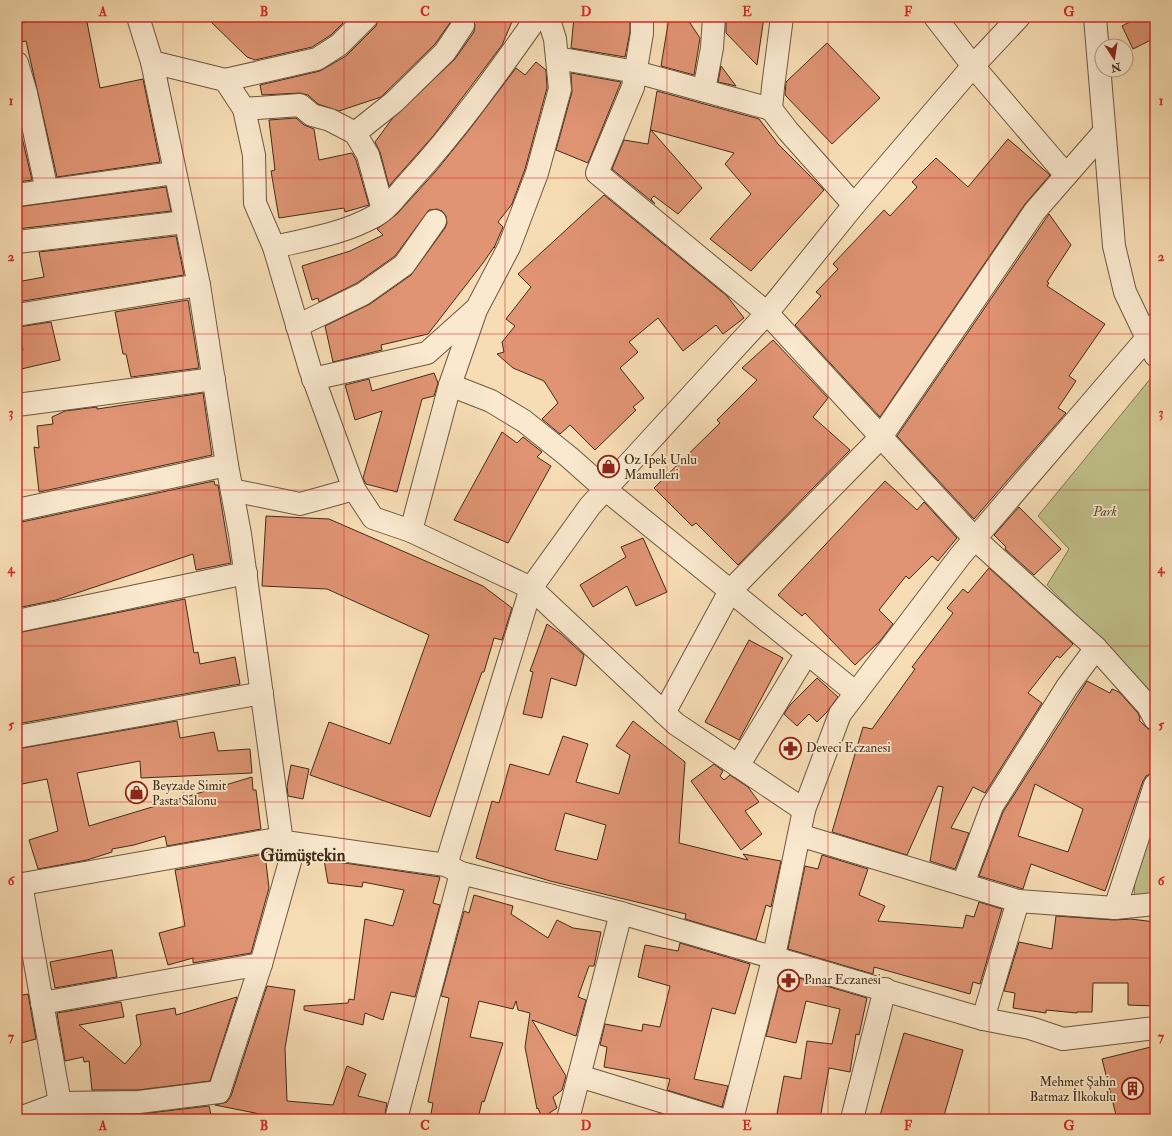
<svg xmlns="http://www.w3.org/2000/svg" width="1172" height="1136" font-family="'IM FELL Double Pica',serif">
	<rect width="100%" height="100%" fill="#f7ddb5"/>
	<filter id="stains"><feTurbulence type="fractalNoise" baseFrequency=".005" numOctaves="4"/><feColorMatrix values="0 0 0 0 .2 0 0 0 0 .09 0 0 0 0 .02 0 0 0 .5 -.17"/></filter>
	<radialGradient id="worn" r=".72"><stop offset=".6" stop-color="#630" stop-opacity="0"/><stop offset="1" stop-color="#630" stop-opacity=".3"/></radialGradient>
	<g fill="#c0c08b" stroke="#807652">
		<path d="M 1151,378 L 1155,388 L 1155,705 L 1140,681 L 1047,585 L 1069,549 L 1038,516 Z"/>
		<path d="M 1155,823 L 1155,896 L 1134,900 L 1135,874 Z"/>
	</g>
	<g fill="#e09474" stroke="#412c18" fill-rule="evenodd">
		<path d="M 32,17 L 86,17 L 100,88 L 143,79 L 160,162 L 57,177 L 26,41 L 20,42 L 17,30 L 17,24 L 33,20 Z"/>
		<path d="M 206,17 L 337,17 L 343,23 L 331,35 L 312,47 L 255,60 L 247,57 Z"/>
		<path d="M 379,17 L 454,17 L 435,44 L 381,97 L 339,111 L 318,104 L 308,95 L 300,93 L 262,95 L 260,85 L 320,71 L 346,56 L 376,26 Z"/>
		<path d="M 472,17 L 514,17 L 502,45 L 481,73 L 434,135 L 389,186 L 380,152 L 375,142 L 392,119 L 455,59 L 474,32 L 475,25 Z"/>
		<path d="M 574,17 L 630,17 L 630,32 L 625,57 L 571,48 Z"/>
		<path d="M 726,17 L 764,17 L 757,65 L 726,33 Z"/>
		<path d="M 1139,17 L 1155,17 L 1155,38 L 1133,49 L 1122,26 Z"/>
		<path d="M 669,18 L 688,20 L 700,38 L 694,75 L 661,66 Z"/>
		<path d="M 827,43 L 880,98 L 832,144 L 785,95 L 786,82 Z"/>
		<path d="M 536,62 L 546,70 L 547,88 L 525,169 L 512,204 L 498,222 L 503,227 L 494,248 L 494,247 L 483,263 L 428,334 L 381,345 L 382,350 L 333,362 L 325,326 L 370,304 L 411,275 L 445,228 L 447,223 L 446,216 L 442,211 L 437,209 L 429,210 L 395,256 L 357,283 L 319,302 L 318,298 L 312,300 L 302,266 L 350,251 L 383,235 L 377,229 L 397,214 L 436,171 L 469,130 L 516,68 L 525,75 Z"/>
		<path d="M 721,66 L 736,86 L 718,82 Z"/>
		<path d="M 571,73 L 621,82 L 588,163 L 556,150 L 572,92 Z"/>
		<path d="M 657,91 L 759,119 L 778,144 L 824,190 L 751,271 L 710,239 L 751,194 L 725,164 L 734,153 L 651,130 L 702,188 L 678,214 L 654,196 L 651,199 L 655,204 L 612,169 L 624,140 L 648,144 Z"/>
		<path d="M 17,116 L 32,180 L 17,182 Z"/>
		<path d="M 296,118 L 304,125 L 314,129 L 319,160 L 352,153 L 356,160 L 369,205 L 345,212 L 344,208 L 279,218 L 271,171 L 275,170 L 269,120 Z"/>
		<path d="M 1008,139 L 1050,175 L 1025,204 L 880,417 L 795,325 L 821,296 L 816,292 L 838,269 L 833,264 L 884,210 L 890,216 L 917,187 L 912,182 L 936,158 L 968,187 Z"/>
		<path d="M 166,187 L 171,211 L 17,229 L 17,207 Z"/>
		<path d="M 604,195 L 727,296 L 744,318 L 723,334 L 716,325 L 683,351 L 658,318 L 629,342 L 638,352 L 620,368 L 644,398 L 633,407 L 636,410 L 595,450 L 570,425 L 560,434 L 542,419 L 558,403 L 544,381 L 513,368 L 497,354 L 504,352 L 502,342 L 515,326 L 506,319 L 531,287 L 518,274 Z"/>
		<path d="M 1049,214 L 1071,245 L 1047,282 L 1049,283 L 1047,286 L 1105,324 L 1069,376 L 1076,381 L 1058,408 L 1066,413 L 974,519 L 897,436 Z"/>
		<path d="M 176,236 L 184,275 L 17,302 L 17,282 L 44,277 L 39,252 Z"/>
		<path d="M 188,300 L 199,368 L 131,377 L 126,354 L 123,354 L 115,312 Z"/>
		<path d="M 51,322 L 60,360 L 17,370 L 17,352 L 23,350 L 18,327 Z"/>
		<path d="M 773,340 L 828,398 L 813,417 L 850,450 L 738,565 L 696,523 L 692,526 L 654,488 L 720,423 L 717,420 L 757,380 L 742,368 Z"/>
		<path d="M 434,373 L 438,383 L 434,396 L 422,399 L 397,492 L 366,484 L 363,478 L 382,411 L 355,420 L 345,385 L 369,379 L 372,391 Z"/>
		<path d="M 203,393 L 212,455 L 39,492 L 34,447 L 39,448 L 37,426 L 53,424 L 52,417 L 65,411 L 97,407 L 97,409 Z"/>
		<path d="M 502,432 L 517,443 L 523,437 L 542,452 L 537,457 L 551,466 L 508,543 L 454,520 Z"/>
		<path d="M 214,481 L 215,485 L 218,485 L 231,563 L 196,570 L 193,554 L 56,600 L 17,608 L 17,523 Z"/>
		<path d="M 885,481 L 917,510 L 924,502 L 957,538 L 938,561 L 932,556 L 909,579 L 906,576 L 879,610 L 893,624 L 880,641 L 855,665 L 805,613 L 802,616 L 778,595 Z"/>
		<path d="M 1019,507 L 1061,549 L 1034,575 L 1005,549 L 1006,547 L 994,535 Z"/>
		<path d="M 266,516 L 329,519 L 483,586 L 512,608 L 502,640 L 494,638 L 484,672 L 482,672 L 430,817 L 310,775 L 329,722 L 390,744 L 429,635 L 327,589 L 262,586 Z"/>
		<path d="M 643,538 L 667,592 L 636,606 L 627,586 L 593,607 L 580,585 L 626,557 L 621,547 Z"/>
		<path d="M 989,568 L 1073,644 L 1060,658 L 1057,656 L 1028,693 L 1042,703 L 985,793 L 973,787 L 951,828 L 969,833 L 955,869 L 930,861 L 943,787 L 938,786 L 907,855 L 832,832 L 863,727 L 872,729 L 915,669 L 912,667 L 953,613 L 947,608 L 963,589 L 968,593 Z"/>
		<path d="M 185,599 L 194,653 L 198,652 L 200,664 L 235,657 L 240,684 L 17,724 L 17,633 Z"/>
		<path d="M 547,624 L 561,634 L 584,655 L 576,686 L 551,678 L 542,718 L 523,714 L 533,672 L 530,671 Z"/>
		<path d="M 749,640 L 783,658 L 739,740 L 705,722 Z"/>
		<path d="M 817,678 L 838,697 L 827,712 L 817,722 L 809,714 L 797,726 L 784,714 L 790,705 Z"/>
		<path d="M 1087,681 L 1110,693 L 1112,689 L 1119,692 L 1138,713 L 1140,718 L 1139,720 L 1148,729 L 1155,731 L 1155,766 L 1152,773 L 1146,776 L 1143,781 L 1105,891 L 1031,864 L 1023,889 L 979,876 L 1003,812 ZM 1035,784 L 1083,809 L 1068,852 L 1018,836 Z"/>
		<path d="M 177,721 L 180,738 L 214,732 L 218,751 L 250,749 L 252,773 L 141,778 L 140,761 L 77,773 L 89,826 L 252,777 L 253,790 L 256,790 L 261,829 L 167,846 L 165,836 L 134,845 L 112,849 L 112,852 L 87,860 L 38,869 L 29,840 L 58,831 L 47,779 L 17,785 L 17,749 Z"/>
		<path d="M 633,721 L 685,762 L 679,843 L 748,860 L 743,854 L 781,861 L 771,907 L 766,905 L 756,940 L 685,919 L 686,914 L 550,881 L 476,858 L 492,801 L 499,803 L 510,764 L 549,775 L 563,736 L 588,744 L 576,782 L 619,794 L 630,755 L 616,746 ZM 565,813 L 606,825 L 597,860 L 555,850 Z"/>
		<path d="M 714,764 L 723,771 L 720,776 L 724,780 L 730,775 L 748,787 L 759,802 L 745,811 L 762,834 L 741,850 L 691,781 Z"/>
		<path d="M 291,765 L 309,769 L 303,799 L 288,796 L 287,786 Z"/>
		<path d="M 265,854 L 269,888 L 251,953 L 193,963 L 193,958 L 168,965 L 159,933 L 185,926 L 175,870 Z"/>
		<path d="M 822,855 L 868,869 L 859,895 L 885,906 L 878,921 L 963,928 L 966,915 L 974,917 L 979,902 L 1002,909 L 980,984 L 973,982 L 970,994 L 874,967 L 873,974 L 788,949 L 805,866 L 818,869 Z"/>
		<path d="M 324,860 L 440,877 L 433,903 L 440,905 L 415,997 L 391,992 L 383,1020 L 365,1013 L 363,1025 L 304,1010 L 304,1006 L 348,1003 L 349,999 L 354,1000 L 365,919 L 393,926 L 404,890 L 363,882 L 362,887 L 328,883 Z"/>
		<path d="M 474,895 L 513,906 L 511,914 L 548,938 L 557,920 L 573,928 L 601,932 L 594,966 L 589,966 L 578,997 L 586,1000 L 576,1036 L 532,1020 L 566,1076 L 562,1090 L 553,1097 L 557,1108 L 542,1118 L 538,1108 L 537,1109 L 525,1047 L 530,1013 L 518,1010 L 516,1001 L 513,1009 L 479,1001 L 470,1037 L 503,1043 L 484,1102 L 482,1101 L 478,1119 L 430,1119 L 433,1103 L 428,1102 L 449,998 L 441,996 L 464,911 L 469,913 Z"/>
		<path d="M 1056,916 L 1114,920 L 1131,919 L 1155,922 L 1155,1006 L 1128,1005 L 1128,983 L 1093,983 L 1092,1012 L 1077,1012 L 1077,1013 L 1046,1010 L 1046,1013 L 1013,1008 L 1015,993 L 1004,991 L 1019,942 L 1052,949 Z"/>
		<path d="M 680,943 L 750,964 L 735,1014 L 712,1008 L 694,1079 L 728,1086 L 722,1107 L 667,1090 L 670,1079 L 604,1067 L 607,1047 L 600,1045 L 605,1024 L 642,1031 L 643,1024 L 660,1027 L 670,986 L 638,977 L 645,945 L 678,951 Z"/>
		<path d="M 112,950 L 117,977 L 55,988 L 50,962 Z"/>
		<path d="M 782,973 L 867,998 L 859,1035 L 856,1034 L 850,1072 L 829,1068 L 820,1119 L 776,1119 L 784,1076 L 801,1079 L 807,1041 L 832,1044 L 840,1009 L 806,1001 L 796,1043 L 766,1036 Z"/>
		<path d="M 267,986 L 295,990 L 285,1048 L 287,1101 L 333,1105 L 347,1066 L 366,1074 L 358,1096 L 387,1103 L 384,1119 L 285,1119 L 215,1105 L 227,1102 L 231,1096 Z"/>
		<path d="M 28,994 L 36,1039 L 17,1044 L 17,1021 L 20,1021 L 17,996 Z"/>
		<path d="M 237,997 L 210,1081 L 138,1090 L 92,1090 L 89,1061 L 84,1062 L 83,1057 L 65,1061 L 57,1013 L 121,1002 L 124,1017 L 79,1025 L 125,1064 L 141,1045 L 136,1015 L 175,1008 L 176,1015 Z"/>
		<path d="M 904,1033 L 963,1050 L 943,1119 L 879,1119 Z"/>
		<path d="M 1155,1046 L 1155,1119 L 1117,1119 L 1102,1059 Z"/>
		<path d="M 209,1106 L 212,1119 L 95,1119 L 94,1115 L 140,1114 Z"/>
		<path d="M 659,1113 L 677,1119 L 657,1119 Z"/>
	</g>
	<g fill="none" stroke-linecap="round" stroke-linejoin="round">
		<defs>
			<g id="minor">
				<path d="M 138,17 L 152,62 L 199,285 L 227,465 L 240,534 L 282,842"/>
				<path d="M 548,17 L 555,39 L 560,89 L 537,173 L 509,247 L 476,310 L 450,385 L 411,531 L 531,588 L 676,724 L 804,810"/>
				<path d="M 642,17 L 642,33 L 633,87 L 597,173 L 767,313 L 975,539 L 1096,648 L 1148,706 L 1155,719"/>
				<path d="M 782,17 L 773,87 L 771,109 L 788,131 L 854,205"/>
				<path d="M 935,17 L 973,66 L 1066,175"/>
				<path d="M 557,58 L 636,72 L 771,109"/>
				<path d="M 152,62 L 225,80 L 244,109 L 254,155 L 255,203 L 274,247 L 310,369 L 354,489 L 373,518 L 411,531"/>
				<path d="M 17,63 L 26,93 L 47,191"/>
				<path d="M 225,80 L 317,59 L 339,45 L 367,17"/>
				<path d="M 704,90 L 712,48 L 714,17"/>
				<path d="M 244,109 L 300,105 L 312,115 L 330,120 L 355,133 L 368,155 L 383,210"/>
				<path d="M 355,133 L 394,102 L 445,52 L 463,25"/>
				<path d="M 17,195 L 174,173"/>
				<path d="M 17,242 L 185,222"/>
				<path d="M 274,247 C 308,239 343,234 375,216 C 388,209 398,194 409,182 C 456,131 497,74 537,17"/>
				<path d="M 17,315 L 199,285"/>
				<path d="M 297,326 L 363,294 L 404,265 L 435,221"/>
				<path d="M 313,379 L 427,353 L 475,310"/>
				<path d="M 450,385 L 491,401 L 524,421 L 569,457 L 605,489 L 856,693"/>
				<path d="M 17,405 L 214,379"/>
				<path d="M 232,490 L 300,504 L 354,489"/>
				<path d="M 17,510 L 227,465"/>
				<path d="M 17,621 L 246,573"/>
				<path d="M 664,713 L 730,591 L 881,437 L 1035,211 L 1104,132"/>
				<path d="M 17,737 L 262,693"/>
				<path d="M 738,766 L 807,653"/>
				<path d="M 799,835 L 1018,901 L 1115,908 L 1155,904"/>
				<path d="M 446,865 L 531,588 L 590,506 L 767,313 L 854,205 L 973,66 L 1019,17"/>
				<path d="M 21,884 L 60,1103 L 139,1102 L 219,1092 L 261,964 L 295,844"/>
				<path d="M 963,884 L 992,806 L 1067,687 L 1096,648"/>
				<path d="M 17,885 L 271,840 L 446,865 L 461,873 L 621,913 L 983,1019 L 1030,1028 L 1063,1039 L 1155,1028"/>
				<path d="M 1115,908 L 1155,785"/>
				<path d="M 42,1003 L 261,964"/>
				<path d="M 983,1019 L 1018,901"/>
				<path d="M 579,1076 L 720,1119"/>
				<path d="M 17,1119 L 60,1103"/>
				<path d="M 396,1119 L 461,873"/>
				<path d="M 568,1119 L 621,913"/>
				<path d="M 732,1119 L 774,956 L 804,810 L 840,714 L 960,556 L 1147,338 L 1155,325"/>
				<path d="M 852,1119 L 885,989"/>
			</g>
			<path id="tertiary" d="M 1095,17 L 1114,246 L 1125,292 L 1155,355"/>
		</defs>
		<use href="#minor" stroke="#6e583f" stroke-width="24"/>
		<use href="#tertiary" stroke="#6e583f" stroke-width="24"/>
		<use href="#minor" stroke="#fae9cf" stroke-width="22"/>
		<use href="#tertiary" stroke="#fae9cf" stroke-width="22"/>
	</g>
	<path fill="none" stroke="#d62828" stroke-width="1" stroke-opacity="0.55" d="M 183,17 L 183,1119M 344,17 L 344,1119M 505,17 L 505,1119M 667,17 L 667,1119M 828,17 L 828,1119M 989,17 L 989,1119M 17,178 L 1155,178M 17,334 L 1155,334M 17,490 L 1155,490M 17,646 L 1155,646M 17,802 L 1155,802M 17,958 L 1155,958"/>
	<defs>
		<symbol id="shop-ring" viewBox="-11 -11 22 22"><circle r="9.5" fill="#fae9cf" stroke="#8f2418" stroke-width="1.5"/><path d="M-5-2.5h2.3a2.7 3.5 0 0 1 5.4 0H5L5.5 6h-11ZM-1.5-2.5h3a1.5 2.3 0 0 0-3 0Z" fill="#8f2418"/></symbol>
		<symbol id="pharmacy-ring" viewBox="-11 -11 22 22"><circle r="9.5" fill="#fae9cf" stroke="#8f2418" stroke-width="1.5"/><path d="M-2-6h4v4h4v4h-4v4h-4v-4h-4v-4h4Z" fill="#8f2418"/></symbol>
		<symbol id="building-ring" viewBox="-11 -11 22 22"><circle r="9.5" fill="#fae9cf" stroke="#8f2418" stroke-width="1.5"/><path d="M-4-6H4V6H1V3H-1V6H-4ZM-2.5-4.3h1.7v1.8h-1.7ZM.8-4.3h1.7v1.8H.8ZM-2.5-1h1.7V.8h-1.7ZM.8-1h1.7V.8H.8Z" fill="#8f2418"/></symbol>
	</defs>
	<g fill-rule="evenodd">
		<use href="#shop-ring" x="596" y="454" width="25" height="25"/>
		<use href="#pharmacy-ring" x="778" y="736" width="25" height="25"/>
		<use href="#shop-ring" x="124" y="780" width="25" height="25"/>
		<use href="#pharmacy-ring" x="776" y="968" width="25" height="25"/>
		<use href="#building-ring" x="1120" y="1076" width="25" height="25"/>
	</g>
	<g text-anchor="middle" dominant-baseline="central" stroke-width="3.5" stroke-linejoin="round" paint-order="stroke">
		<g font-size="13" fill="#412c18" stroke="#fae9cf" text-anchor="start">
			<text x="624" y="460">Oz Ipek Unlu<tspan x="624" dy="15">Mamulleri</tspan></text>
			<text x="806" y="748">Deveci Eczanesi</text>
			<text x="152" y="786">Beyzade Simit<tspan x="152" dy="15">Pasta Salonu</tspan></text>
			<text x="804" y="980">Pınar Eczanesi</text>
			<text x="1116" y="1082" text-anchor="end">Mehmet Şahin<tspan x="1116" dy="15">Batmaz İlkokulu</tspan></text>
		</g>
		<g font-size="13" font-style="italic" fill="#5a4a2f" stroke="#fae9cf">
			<text x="1105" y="512">Park</text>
		</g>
		<g font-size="17" font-weight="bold" fill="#412c18" stroke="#fae9cf">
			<text x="303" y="855">Gümüştekin</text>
		</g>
	</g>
	<rect width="1172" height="1136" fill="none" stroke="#f7ddb5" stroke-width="44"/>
	<g transform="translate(1114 58) rotate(168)"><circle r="19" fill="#fae9cf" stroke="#b09d86"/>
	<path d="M0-3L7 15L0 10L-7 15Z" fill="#8f2418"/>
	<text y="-6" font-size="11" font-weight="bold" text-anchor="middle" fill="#412c18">N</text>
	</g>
	<rect x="22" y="22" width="1128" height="1092" fill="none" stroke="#d62828" stroke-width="1.5"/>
	<g font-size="13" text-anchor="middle" font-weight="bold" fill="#d62828">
		<text x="103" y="16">A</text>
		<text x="264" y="16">B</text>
		<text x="425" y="16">C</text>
		<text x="586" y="16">D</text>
		<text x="747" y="16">E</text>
		<text x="908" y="16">F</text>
		<text x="1069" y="16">G</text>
		<text x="11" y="105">1</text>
		<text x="1161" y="105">1</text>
		<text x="11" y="261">2</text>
		<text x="1161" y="261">2</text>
		<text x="11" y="417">3</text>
		<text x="1161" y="417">3</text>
		<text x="11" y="573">4</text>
		<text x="1161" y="573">4</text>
		<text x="11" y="729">5</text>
		<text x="1161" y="729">5</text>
		<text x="11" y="885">6</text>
		<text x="1161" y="885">6</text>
		<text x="11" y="1041">7</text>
		<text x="1161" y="1041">7</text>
		<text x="103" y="1130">A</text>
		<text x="264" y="1130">B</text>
		<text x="425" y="1130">C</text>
		<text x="586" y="1130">D</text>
		<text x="747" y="1130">E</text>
		<text x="908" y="1130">F</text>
		<text x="1069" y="1130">G</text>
	</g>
	<rect width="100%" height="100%" filter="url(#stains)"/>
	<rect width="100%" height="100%" fill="url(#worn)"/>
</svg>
